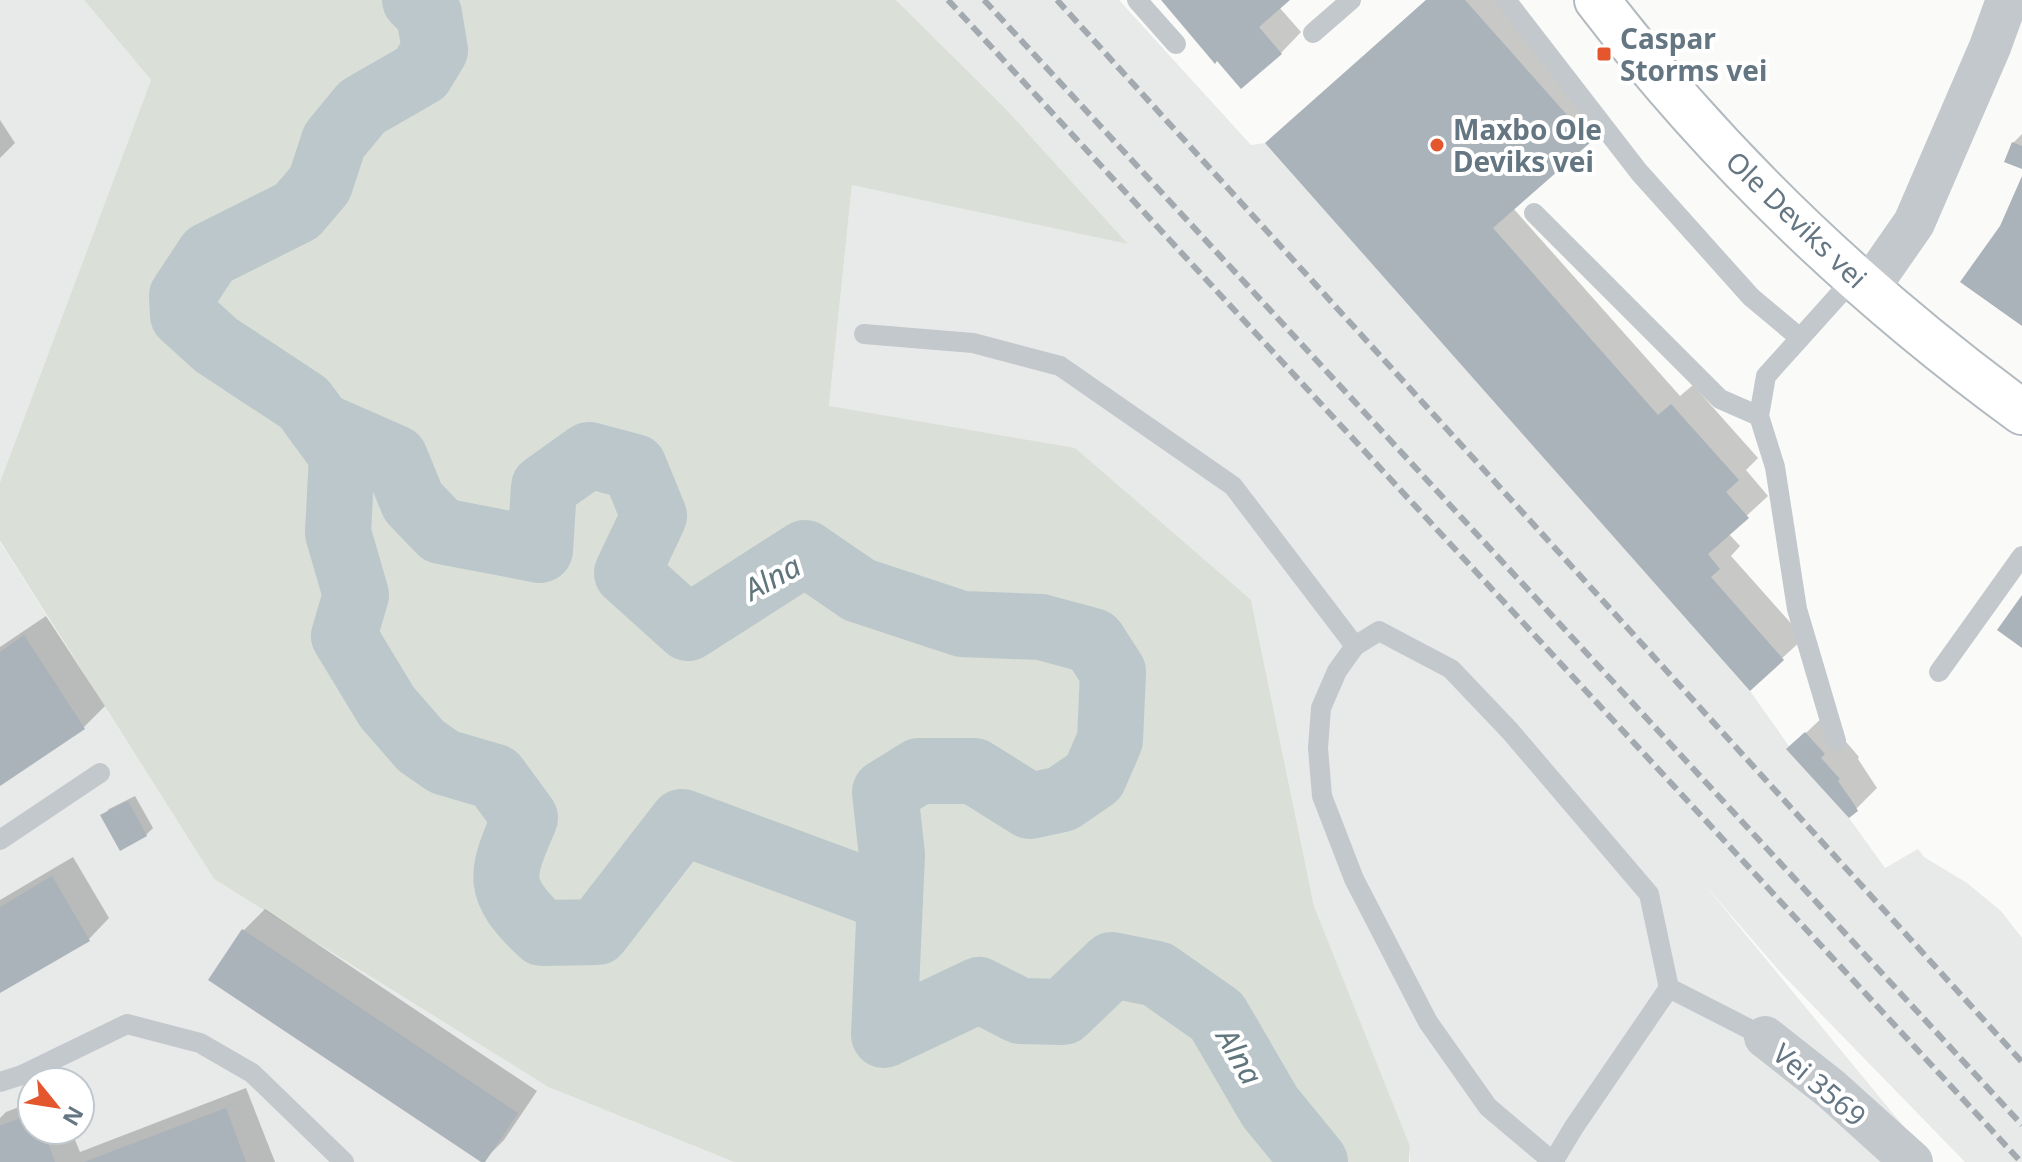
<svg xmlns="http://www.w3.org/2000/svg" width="2022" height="1162" font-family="'Noto Sans',sans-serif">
	<rect width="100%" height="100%" fill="#fafaf8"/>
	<g fill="#e8e9e9" fill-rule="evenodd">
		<path d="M 0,0 L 84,0 L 151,80 L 0,482 Z"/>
		<path d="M 896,0 L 1119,0 L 1251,145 L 1265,143 L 1750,691 L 1789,746 L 1787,749 L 1849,818 L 1885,868 L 1918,849 L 1924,857 L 1967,883 L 2001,911 L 2022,938 L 2022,1162 L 1965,1162 L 1781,973 L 1704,884 L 1933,1162 L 1410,1162 L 1410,1146 L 1314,906 L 1251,600 L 829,406 L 852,184 L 1127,243 L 1007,110 Z"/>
		<path d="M 0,542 L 214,879 L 548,1087 L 734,1162 L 0,1162 ZM 32,1082 L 80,1082 L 80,1130 L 32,1130 Z"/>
	</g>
	<path fill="#dadfd7" d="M 84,0 L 896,0 L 1007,110 L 1128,244 L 852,185 L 829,406 L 1075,448 L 1251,600 L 1314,906 L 1410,1146 L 1409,1162 L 734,1162 L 548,1087 L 214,879 L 0,541 L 0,482 L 151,80 Z"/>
	<g fill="#0003">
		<path d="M 1163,0 L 1287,0 L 1279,7 L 1301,32 L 1281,53 Z"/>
		<path d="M 1426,0 L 1504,0 L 1610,120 L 1513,208 L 1680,396 L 1693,385 L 1758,458 L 1746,470 L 1768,496 L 1728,533 L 1740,546 L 1731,556 L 1804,638 L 1750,688 L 1268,143 Z"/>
		<path d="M 0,120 L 15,143 L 0,158 Z"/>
		<path d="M 2022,134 L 2022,167 L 2013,143 Z"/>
		<path d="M 46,616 L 105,706 L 84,727 L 0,784 L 0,647 Z"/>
		<path d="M 1827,713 L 1844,732 L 1841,736 L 1859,757 L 1858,759 L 1877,788 L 1856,809 L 1789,749 Z"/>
		<path d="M 135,796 L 153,828 L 146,835 L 103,816 L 109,809 Z"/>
		<path d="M 73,857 L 109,918 L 89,939 L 0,991 L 0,900 Z"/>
		<path d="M 265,909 L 537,1091 L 504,1140 L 483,1161 L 211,980 L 244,930 Z"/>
		<path d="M 246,1088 L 275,1162 L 0,1162 L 0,1118 L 6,1112 L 32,1102 L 32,1130 L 71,1130 L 80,1152 Z"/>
	</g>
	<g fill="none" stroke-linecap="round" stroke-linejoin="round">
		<g stroke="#bbc7cb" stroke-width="66">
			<path d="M 415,0 L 429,14 L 435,50 L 421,73 L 362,107 L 334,141 L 320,184 L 297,211 L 209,255 L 182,296 L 183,315 L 216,345 L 304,403 L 342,455 L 338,533 L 356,595 L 344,636 L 387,707 L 421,746 L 444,762 L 495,777 L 525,818 C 500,876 495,888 542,933 L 597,932 L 682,822 L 890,899 L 884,1035 L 979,990 L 1020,1011 L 1063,1012 L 1112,965 L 1157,974 L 1217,1016 L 1270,1107 L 1315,1162"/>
			<path d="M 320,425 L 395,458 L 413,502 L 441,531 L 540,550 L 544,487 L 589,455 L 634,467 L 654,516 L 627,573 L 688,628 L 805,553 L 859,590 L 962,624 L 1041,627 L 1093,641 L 1113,672 L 1110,740 L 1094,777 L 1062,799 L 1030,806 L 974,771 L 919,771 L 885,792 L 892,855 L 890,899"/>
		</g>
	</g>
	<g fill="#aab3b9">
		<path d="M 1161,0 L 1290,0 L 1259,27 L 1282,54 L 1241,89 L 1217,61 L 1215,64 Z"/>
		<path d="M 1426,0 L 1465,0 L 1591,142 L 1493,228 L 1658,415 L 1671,404 L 1739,480 L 1726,492 L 1749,518 L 1708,554 L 1720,569 L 1711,577 L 1784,660 L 1750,691 L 1265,143 Z"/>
		<path d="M 2012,142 L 2022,146 L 2022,169 L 2004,162 Z"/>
		<path d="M 2022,176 L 2022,326 L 1960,282 L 2000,226 Z"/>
		<path d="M 2022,595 L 2022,648 L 1997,630 Z"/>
		<path d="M 24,635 L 85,729 L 0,786 L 0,652 Z"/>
		<path d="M 1805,732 L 1825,754 L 1821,758 L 1840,779 L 1838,781 L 1854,804 L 1858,811 L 1849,818 L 1786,749 Z"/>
		<path d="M 128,801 L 147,836 L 120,851 L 100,815 Z"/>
		<path d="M 52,876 L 90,941 L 0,993 L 0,907 Z"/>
		<path d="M 242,929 L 518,1113 L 485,1162 L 481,1162 L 208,980 Z"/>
		<path d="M 226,1108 L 246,1162 L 84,1162 Z"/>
		<path d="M 32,1113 L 32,1130 L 43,1130 L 55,1162 L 0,1162 L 0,1126 Z"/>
	</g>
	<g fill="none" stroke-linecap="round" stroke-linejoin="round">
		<defs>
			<path id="secondary" d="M 1597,0 C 1717,157 1862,295 2022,412"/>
		</defs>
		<use href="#secondary" stroke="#b3babf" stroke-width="48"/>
		<g stroke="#c3c8cc" stroke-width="20">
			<path d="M 1137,0 L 1176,44"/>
			<path d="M 1506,0 L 1639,172 L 1751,297 L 1800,338"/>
			<path d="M 1313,33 L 1351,0"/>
			<path d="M 1534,213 L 1720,399 L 1759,416"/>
			<path d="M 864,334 L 973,343 L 1060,366 L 1233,486 L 1355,646"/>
			<path d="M 1939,672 L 2022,556"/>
			<path d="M 1836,741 L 1797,609 L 1775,467 L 1759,416 L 1766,376 L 1855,277"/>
			<path d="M 0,840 L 100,773"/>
			<path d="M 0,1082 L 22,1075 L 127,1024 L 200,1043 L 252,1073 L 344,1162"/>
			<path d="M 1553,1162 L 1488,1107 L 1428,1022 L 1354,879 L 1322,796 L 1318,748 L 1321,708 L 1337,671 L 1355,646 L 1379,631 L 1451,669 L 1510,731 L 1649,894 L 1669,988 L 1765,1037"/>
			<path d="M 1553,1162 L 1574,1127 L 1669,988"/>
		</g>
		<g stroke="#c3c8cc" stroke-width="42">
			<path d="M 1868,289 L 1914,223 L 1990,47 L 2007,0"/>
			<path d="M 1765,1037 L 1831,1089 L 1912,1162"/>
		</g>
		<use href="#secondary" stroke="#fff" stroke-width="44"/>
		<g stroke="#a2aab0" stroke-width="6" stroke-dasharray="12 6" stroke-linecap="butt">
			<path d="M 948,0 L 2021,1162"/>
			<path d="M 984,0 L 2022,1125"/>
			<path d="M 1057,0 L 2022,1062"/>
		</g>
	</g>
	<g fill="#e4572e" stroke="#fff" stroke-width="3">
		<rect x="1596" y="46" width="16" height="16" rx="4"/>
		<circle cx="1437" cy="145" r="8"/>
	</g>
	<g text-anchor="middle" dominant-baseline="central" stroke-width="8" stroke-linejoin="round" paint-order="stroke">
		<g font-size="28" font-weight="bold" fill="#657683" stroke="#fff" text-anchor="start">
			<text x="1620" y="38">Caspar<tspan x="1620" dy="32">Storms vei</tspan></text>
			<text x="1453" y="129">Maxbo Ole<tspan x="1453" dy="32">Deviks vei</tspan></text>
		</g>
		<g font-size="28" fill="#657683" stroke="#fff">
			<text transform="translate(1797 219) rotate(44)">Ole Deviks vei</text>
			<text transform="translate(1820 1084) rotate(40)">Vei 3569</text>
		</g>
		<g font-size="30" font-style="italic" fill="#60757c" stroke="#fff">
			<text transform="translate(772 577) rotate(-29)">Alna</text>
			<text transform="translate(1240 1056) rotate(60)">Alna</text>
		</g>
	</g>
	<g transform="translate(56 1106) rotate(120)"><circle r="38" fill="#ffffff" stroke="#c1c8cd" stroke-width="2"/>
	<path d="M0-6L14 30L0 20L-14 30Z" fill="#e4572e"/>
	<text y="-12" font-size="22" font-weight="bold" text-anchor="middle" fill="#657683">N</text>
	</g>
</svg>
